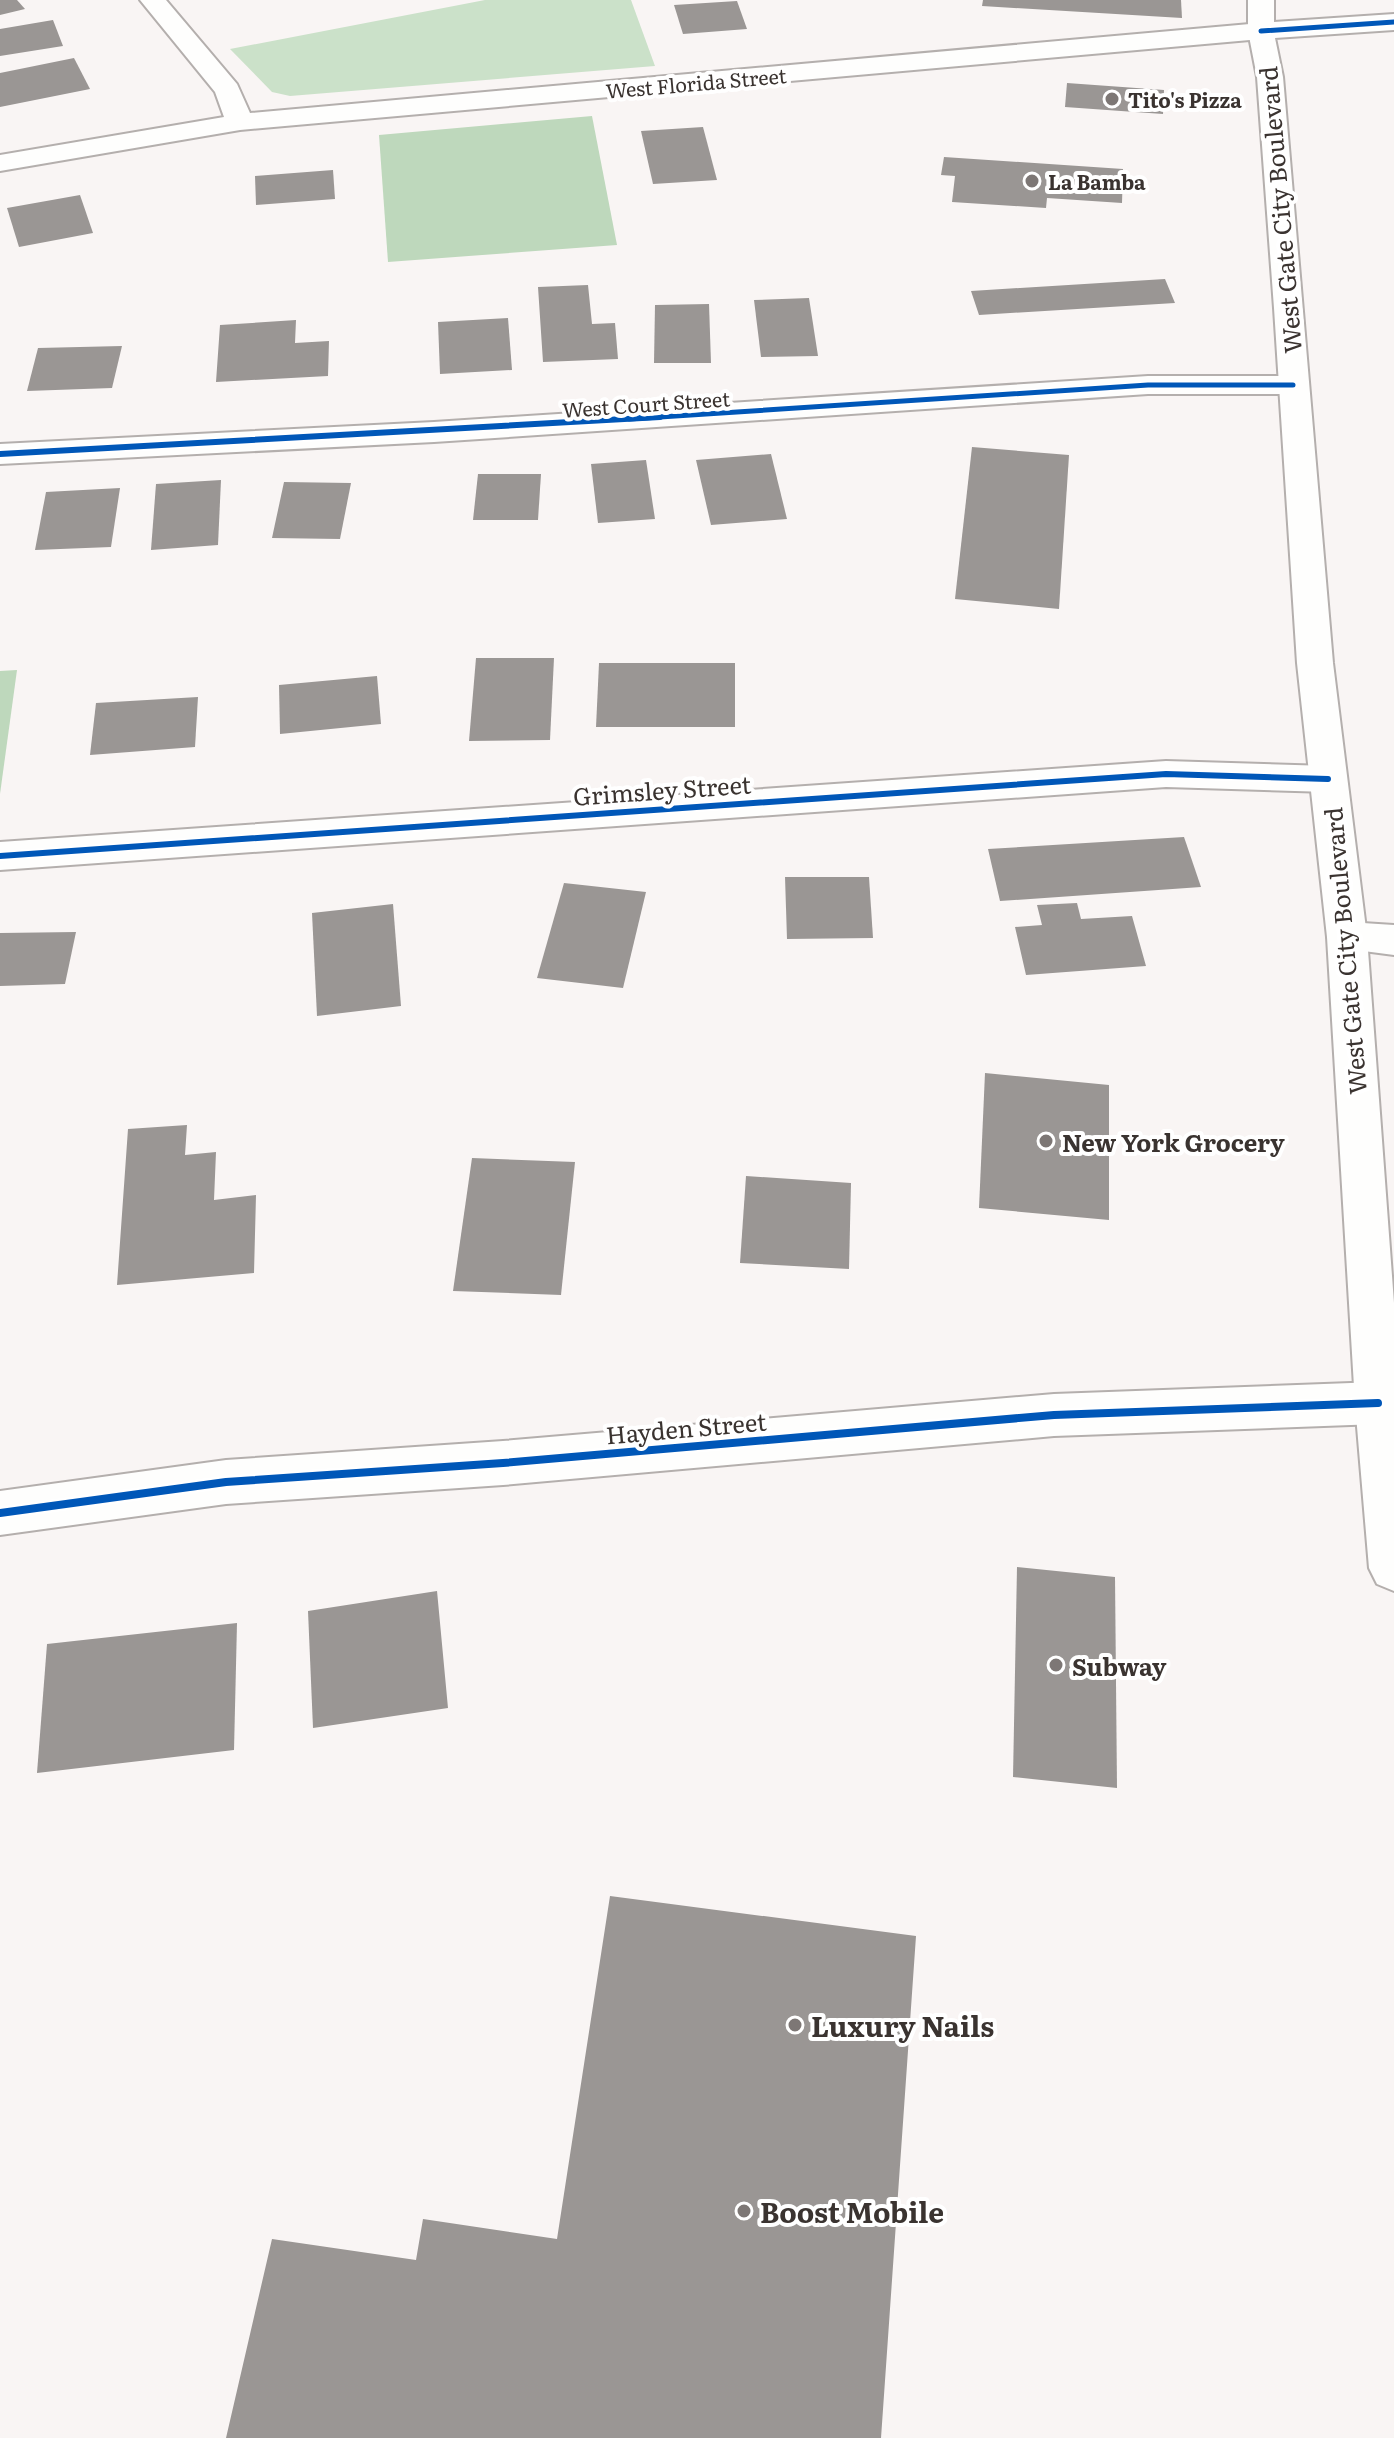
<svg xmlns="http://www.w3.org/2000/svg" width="1394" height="2438" font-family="Literata,serif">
	<rect width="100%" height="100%" fill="#f9f5f4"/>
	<path fill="#cbe1c9" d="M 485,0 L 631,0 L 655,66 L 290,96 L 272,92 L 230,49 Z"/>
	<g fill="#bed8bc">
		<path d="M 592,116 L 617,245 L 388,262 L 379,135 Z"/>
		<path d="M 17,670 L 0,794 L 0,671 Z"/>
	</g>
	<g fill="#9a9694">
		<path d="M 0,0 L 17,0 L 25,9 L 0,15 Z"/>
		<path d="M 983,0 L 1181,0 L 1182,18 L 982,6 Z"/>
		<path d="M 737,1 L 747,29 L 683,34 L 674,5 Z"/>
		<path d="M 53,20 L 63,46 L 0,56 L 0,29 Z"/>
		<path d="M 74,58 L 90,89 L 0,107 L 0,73 Z"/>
		<path d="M 1067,83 L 1164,90 L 1163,114 L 1065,107 Z"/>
		<path d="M 703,127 L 717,180 L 653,184 L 641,131 Z"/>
		<path d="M 944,157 L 1123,169 L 1122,203 L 1047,198 L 1046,208 L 952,202 L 955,176 L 941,175 Z"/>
		<path d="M 333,170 L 335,199 L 256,205 L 255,176 Z"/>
		<path d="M 80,195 L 93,233 L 19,247 L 7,208 Z"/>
		<path d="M 1165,279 L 1175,303 L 979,315 L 971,291 Z"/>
		<path d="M 588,285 L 592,324 L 615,323 L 618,359 L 543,362 L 538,287 Z"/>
		<path d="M 809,298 L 818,356 L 761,357 L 754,300 Z"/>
		<path d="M 709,304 L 711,363 L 654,363 L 655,305 Z"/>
		<path d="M 508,318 L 512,370 L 440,374 L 438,322 Z"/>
		<path d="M 296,320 L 295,343 L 329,341 L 328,376 L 216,382 L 220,325 Z"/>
		<path d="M 122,346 L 112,388 L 27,391 L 38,348 Z"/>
		<path d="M 972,447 L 1069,455 L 1059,609 L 955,599 Z"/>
		<path d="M 771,454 L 787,519 L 711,525 L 696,460 Z"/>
		<path d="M 646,460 L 655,519 L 598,523 L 591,464 Z"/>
		<path d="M 478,474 L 541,474 L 538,520 L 473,520 Z"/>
		<path d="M 221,480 L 218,545 L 151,550 L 156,484 Z"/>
		<path d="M 284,482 L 351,483 L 340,539 L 272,538 Z"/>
		<path d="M 120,488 L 111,547 L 35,550 L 46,492 Z"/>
		<path d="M 476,658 L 554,658 L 550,740 L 469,741 Z"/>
		<path d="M 599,663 L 735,663 L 735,727 L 596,727 Z"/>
		<path d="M 377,676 L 381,724 L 280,734 L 279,685 Z"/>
		<path d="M 198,697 L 195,747 L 90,755 L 96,703 Z"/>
		<path d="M 1184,837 L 1201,887 L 1000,901 L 988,849 Z"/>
		<path d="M 785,877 L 869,877 L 873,938 L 787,939 Z"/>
		<path d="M 564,883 L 646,892 L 623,988 L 537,978 Z"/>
		<path d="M 1077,903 L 1081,919 L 1132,916 L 1146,966 L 1026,975 L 1015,927 L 1042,925 L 1037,905 Z"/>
		<path d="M 393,904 L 401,1006 L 317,1016 L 312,913 Z"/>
		<path d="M 76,932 L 65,984 L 0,986 L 0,933 Z"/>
		<path d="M 985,1073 L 1109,1085 L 1109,1220 L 979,1208 Z"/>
		<path d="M 187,1125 L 185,1155 L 216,1152 L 214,1200 L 256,1195 L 254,1273 L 117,1285 L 128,1129 Z"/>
		<path d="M 472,1158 L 575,1162 L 561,1295 L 453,1291 Z"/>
		<path d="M 746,1176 L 851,1183 L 849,1269 L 740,1263 Z"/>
		<path d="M 1017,1567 L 1115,1577 L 1117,1788 L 1013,1777 Z"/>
		<path d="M 437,1591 L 448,1708 L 313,1728 L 308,1611 Z"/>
		<path d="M 237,1623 L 234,1750 L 37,1773 L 47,1644 Z"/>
		<path d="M 610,1896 L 916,1936 L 881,2438 L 226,2438 L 272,2239 L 416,2260 L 423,2219 L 557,2239 Z"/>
	</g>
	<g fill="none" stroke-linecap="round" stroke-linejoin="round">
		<defs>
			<g id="minor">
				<path d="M 140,0 L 166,0 L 237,84 L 250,113 L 1261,23 L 1274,31 L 1261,39 L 240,130 L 0,171 L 0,155 L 224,117 L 215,92 Z"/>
				<path d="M 1148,376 L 1293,376 L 1304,378 L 1309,385 L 1304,392 L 1293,394 L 1148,394 L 434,442 L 0,464 L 0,444 L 434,422 Z"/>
				<path d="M 1166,761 L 1328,766 L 1341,770 L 1347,779 L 1341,788 L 1328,792 L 1166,787 L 0,870 L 0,842 Z"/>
				<path d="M 1347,922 L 1394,925 L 1394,955 L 1333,947 L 1327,937 L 1333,927 Z"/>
				<path d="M 1378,1382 L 1394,1388 L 1394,1418 L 1378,1424 L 1054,1436 L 503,1485 L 226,1504 L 0,1535 L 0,1491 L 226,1460 L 503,1441 L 1054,1394 Z"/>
			</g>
			<path id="major" d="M 1248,0 L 1274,0 L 1274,22 L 1394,14 L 1394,30 L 1275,38 L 1283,77 L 1333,663 L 1367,937 L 1394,1303 L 1394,1591 L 1377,1584 L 1369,1568 L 1355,1403 L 1327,937 L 1297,663 L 1274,308 L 1257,77 L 1248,31 Z"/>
		</defs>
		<use href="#minor" stroke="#b4afad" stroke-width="4"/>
		<use href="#major" stroke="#b4afad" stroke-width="4"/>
		<use href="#minor" fill="#fefefd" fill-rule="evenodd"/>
		<use href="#major" fill="#fefefd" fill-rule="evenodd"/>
		<defs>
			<g id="cycleway-far2">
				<path d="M 1261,31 L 1394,22"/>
				<path d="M 629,419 L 1148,385 L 1293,385"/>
			</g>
			<g id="cycleway-far1">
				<path d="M 0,454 L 660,417"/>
				<path d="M 0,856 L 1166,774 L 1328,779"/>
			</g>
			<path id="cycleway" d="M 0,1513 L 226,1482 L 503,1463 L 1054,1415 L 1378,1403"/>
		</defs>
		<use href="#cycleway-far2" stroke="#fff" stroke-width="8"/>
		<use href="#cycleway-far1" stroke="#fff" stroke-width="10"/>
		<use href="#cycleway" stroke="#fff" stroke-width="13"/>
		<use href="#cycleway-far2" stroke="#0057b8" stroke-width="5"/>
		<use href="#cycleway-far1" stroke="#0057b8" stroke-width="6"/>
		<use href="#cycleway" stroke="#0057b8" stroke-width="8"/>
	</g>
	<g fill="#7d7775" stroke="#fff" stroke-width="3">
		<circle cx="1112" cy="99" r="8"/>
		<circle cx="1032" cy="181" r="8"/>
		<circle cx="1046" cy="1141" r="8"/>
		<circle cx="1056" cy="1665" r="8"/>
		<circle cx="795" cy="2025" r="8"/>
		<circle cx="744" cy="2211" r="8"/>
	</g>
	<g text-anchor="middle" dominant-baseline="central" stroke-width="8" stroke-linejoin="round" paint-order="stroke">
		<g font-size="20" fill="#3a3330" stroke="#fff">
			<text transform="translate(696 82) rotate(-5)">West Florida Street</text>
			<text transform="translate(646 403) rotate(-4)">West Court Street</text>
		</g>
		<g font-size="20" font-weight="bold" fill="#3a3330" stroke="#fff" text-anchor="start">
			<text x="1128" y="99">Tito's Pizza</text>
			<text x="1048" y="181">La Bamba</text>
		</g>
		<g font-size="24" fill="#3a3330" stroke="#fff">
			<text transform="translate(1279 210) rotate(-95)">West Gate City Boulevard</text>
			<text transform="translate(662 789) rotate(-4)">Grimsley Street</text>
			<text transform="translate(1344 951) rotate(-95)">West Gate City Boulevard</text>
			<text transform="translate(686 1427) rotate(-5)">Hayden Street</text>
		</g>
		<g font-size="24" font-weight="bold" fill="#3a3330" stroke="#fff" text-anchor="start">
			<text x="1062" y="1141">New York Grocery</text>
			<text x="1072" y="1665">Subway</text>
		</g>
		<g font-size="28" font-weight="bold" fill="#3a3330" stroke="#fff" text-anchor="start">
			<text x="811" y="2025">Luxury Nails</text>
			<text x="760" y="2211">Boost Mobile</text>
		</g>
	</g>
</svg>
